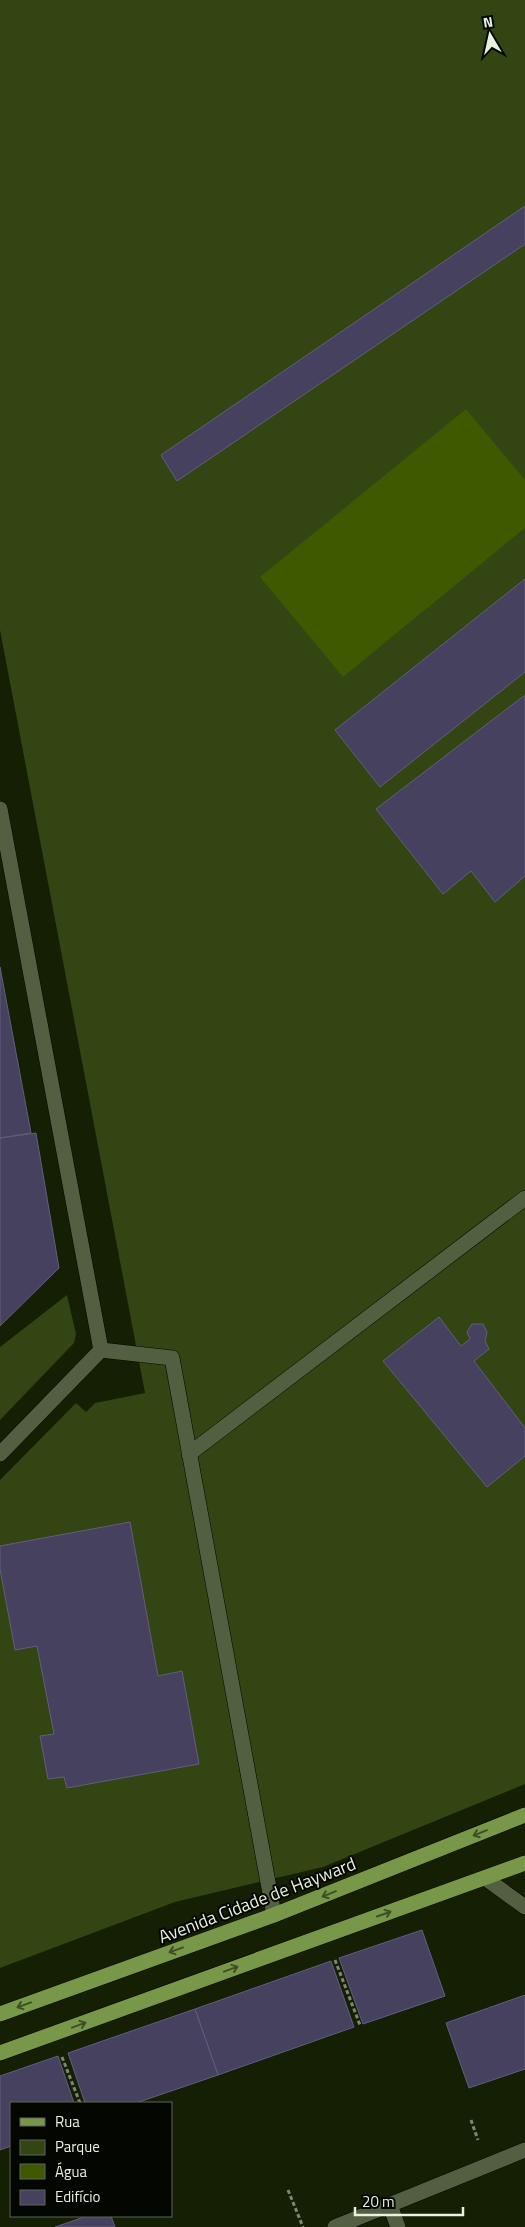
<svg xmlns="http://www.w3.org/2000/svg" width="525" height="2227" font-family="'Titillium Web',sans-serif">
	<rect width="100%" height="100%" fill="#151f04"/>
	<g fill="#334512">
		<path d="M 0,0 L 525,0 L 525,1784 L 323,1867 L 175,1902 L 0,1968 L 0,1480 L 76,1403 L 86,1412 L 95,1403 L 145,1393 L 0,630 Z"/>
		<path d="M 67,1295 L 76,1334 L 74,1343 L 0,1420 L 0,1347 Z"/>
	</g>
	<path fill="#3e5900" d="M 466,409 L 525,480 L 525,528 L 343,677 L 260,577 Z"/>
	<g fill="#45415e" stroke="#625e7d">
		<path d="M 525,206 L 525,244 L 177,481 L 161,455 Z"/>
		<path d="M 525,579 L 525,672 L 380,787 L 335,730 Z"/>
		<path d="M 525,695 L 525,876 L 495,902 L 471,871 L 443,894 L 376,809 Z"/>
		<path d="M 0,967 L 31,1133 L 0,1138 Z"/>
		<path d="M 36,1133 L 59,1268 L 0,1326 L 0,1138 Z"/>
		<path d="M 439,1317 L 461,1346 L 470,1339 L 467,1332 L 472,1324 L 483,1324 L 487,1332 L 485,1341 L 489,1349 L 474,1361 L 525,1428 L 525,1456 L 487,1487 L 383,1361 Z"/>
		<path d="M 130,1522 L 158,1676 L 182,1671 L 199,1764 L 67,1788 L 64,1777 L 48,1779 L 40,1736 L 54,1734 L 37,1646 L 15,1650 L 0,1569 L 0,1546 Z"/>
		<path d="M 422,1930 L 445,1996 L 363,2024 L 339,1958 Z"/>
		<path d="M 331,1961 L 354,2027 L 218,2075 L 195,2009 Z"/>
		<path d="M 525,1995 L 525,2069 L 469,2088 L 446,2023 Z"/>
		<path d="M 195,2009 L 218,2075 L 136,2103 L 85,2103 L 68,2053 Z"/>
		<path d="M 58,2056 L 74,2103 L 11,2103 L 11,2146 L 0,2150 L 0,2076 Z"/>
		<path d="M 87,2216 L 111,2216 L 115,2227 L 55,2227 Z"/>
	</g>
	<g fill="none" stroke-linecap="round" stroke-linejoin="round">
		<defs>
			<g id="minor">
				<path d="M 0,809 L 101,1350 L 0,1454"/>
				<path d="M 101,1350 L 172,1358 L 274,1915"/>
				<path d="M 189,1454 L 525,1198"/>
				<path d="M 485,1878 L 525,1907"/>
				<path d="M 390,2205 L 398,2227"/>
				<path d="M 335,2227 L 525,2150"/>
			</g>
			<g id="major">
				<path d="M 0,2014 L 274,1915 L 525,1815"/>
				<path d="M 0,2053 L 525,1863"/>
			</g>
		</defs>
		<use href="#minor" stroke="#030800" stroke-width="16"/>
		<use href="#major" stroke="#030800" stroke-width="16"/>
		<g stroke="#7e8771" stroke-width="3" stroke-dasharray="4 2.5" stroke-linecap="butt">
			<path d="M 335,1960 L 360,2025"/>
			<path d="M 62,2057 L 80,2103"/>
			<path d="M 471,2120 L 478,2140"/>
			<path d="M 288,2190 L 303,2227"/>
		</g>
		<use href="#minor" stroke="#525f41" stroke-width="15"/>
		<use href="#major" stroke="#799749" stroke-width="15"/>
	</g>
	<defs><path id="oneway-shaft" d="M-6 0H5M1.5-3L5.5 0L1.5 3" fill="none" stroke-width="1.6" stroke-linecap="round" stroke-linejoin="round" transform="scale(1.25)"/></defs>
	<g stroke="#3e4f25">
		<use href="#oneway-shaft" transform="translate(480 1833) rotate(158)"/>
		<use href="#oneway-shaft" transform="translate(329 1894) rotate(158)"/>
		<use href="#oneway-shaft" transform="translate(384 1914) rotate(-19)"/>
		<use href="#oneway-shaft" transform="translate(176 1950) rotate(160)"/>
		<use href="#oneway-shaft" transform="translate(231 1969) rotate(-20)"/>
		<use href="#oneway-shaft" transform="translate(24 2005) rotate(160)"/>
		<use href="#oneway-shaft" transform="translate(79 2025) rotate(-20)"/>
	</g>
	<g text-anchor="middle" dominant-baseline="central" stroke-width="4" stroke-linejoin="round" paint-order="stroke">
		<g font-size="18" fill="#e8f0de" stroke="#040701">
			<text transform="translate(257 1900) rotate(-21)">Avenida Cidade de Hayward</text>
		</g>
	</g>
	<rect x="10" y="2102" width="162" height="115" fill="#040701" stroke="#5f6459"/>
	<rect x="20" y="2118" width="25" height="8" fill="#799749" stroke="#5f6459"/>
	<text x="55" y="2127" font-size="15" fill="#e8f0de">Rua</text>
	<rect x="20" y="2140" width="25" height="15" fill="#334512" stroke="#5f6459"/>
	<text x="55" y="2152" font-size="15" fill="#e8f0de">Parque</text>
	<rect x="20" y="2164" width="25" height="15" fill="#3e5900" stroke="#5f6459"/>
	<text x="55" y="2177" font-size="15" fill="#e8f0de">Água</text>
	<rect x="20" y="2190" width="25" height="15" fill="#45415e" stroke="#5f6459"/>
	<text x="55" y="2202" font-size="15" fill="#e8f0de">Edifício</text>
	<g transform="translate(490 35) rotate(351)" stroke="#040701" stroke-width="4" paint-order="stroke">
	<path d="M0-4L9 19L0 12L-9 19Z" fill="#e8f0de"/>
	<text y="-8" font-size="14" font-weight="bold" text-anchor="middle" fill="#e8f0de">N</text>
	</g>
	<path d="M355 2207v8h108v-8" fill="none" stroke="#e8f0de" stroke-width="2.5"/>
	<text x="362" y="2207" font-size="15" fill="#e8f0de" stroke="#040701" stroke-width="4" paint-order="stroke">20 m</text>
</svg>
